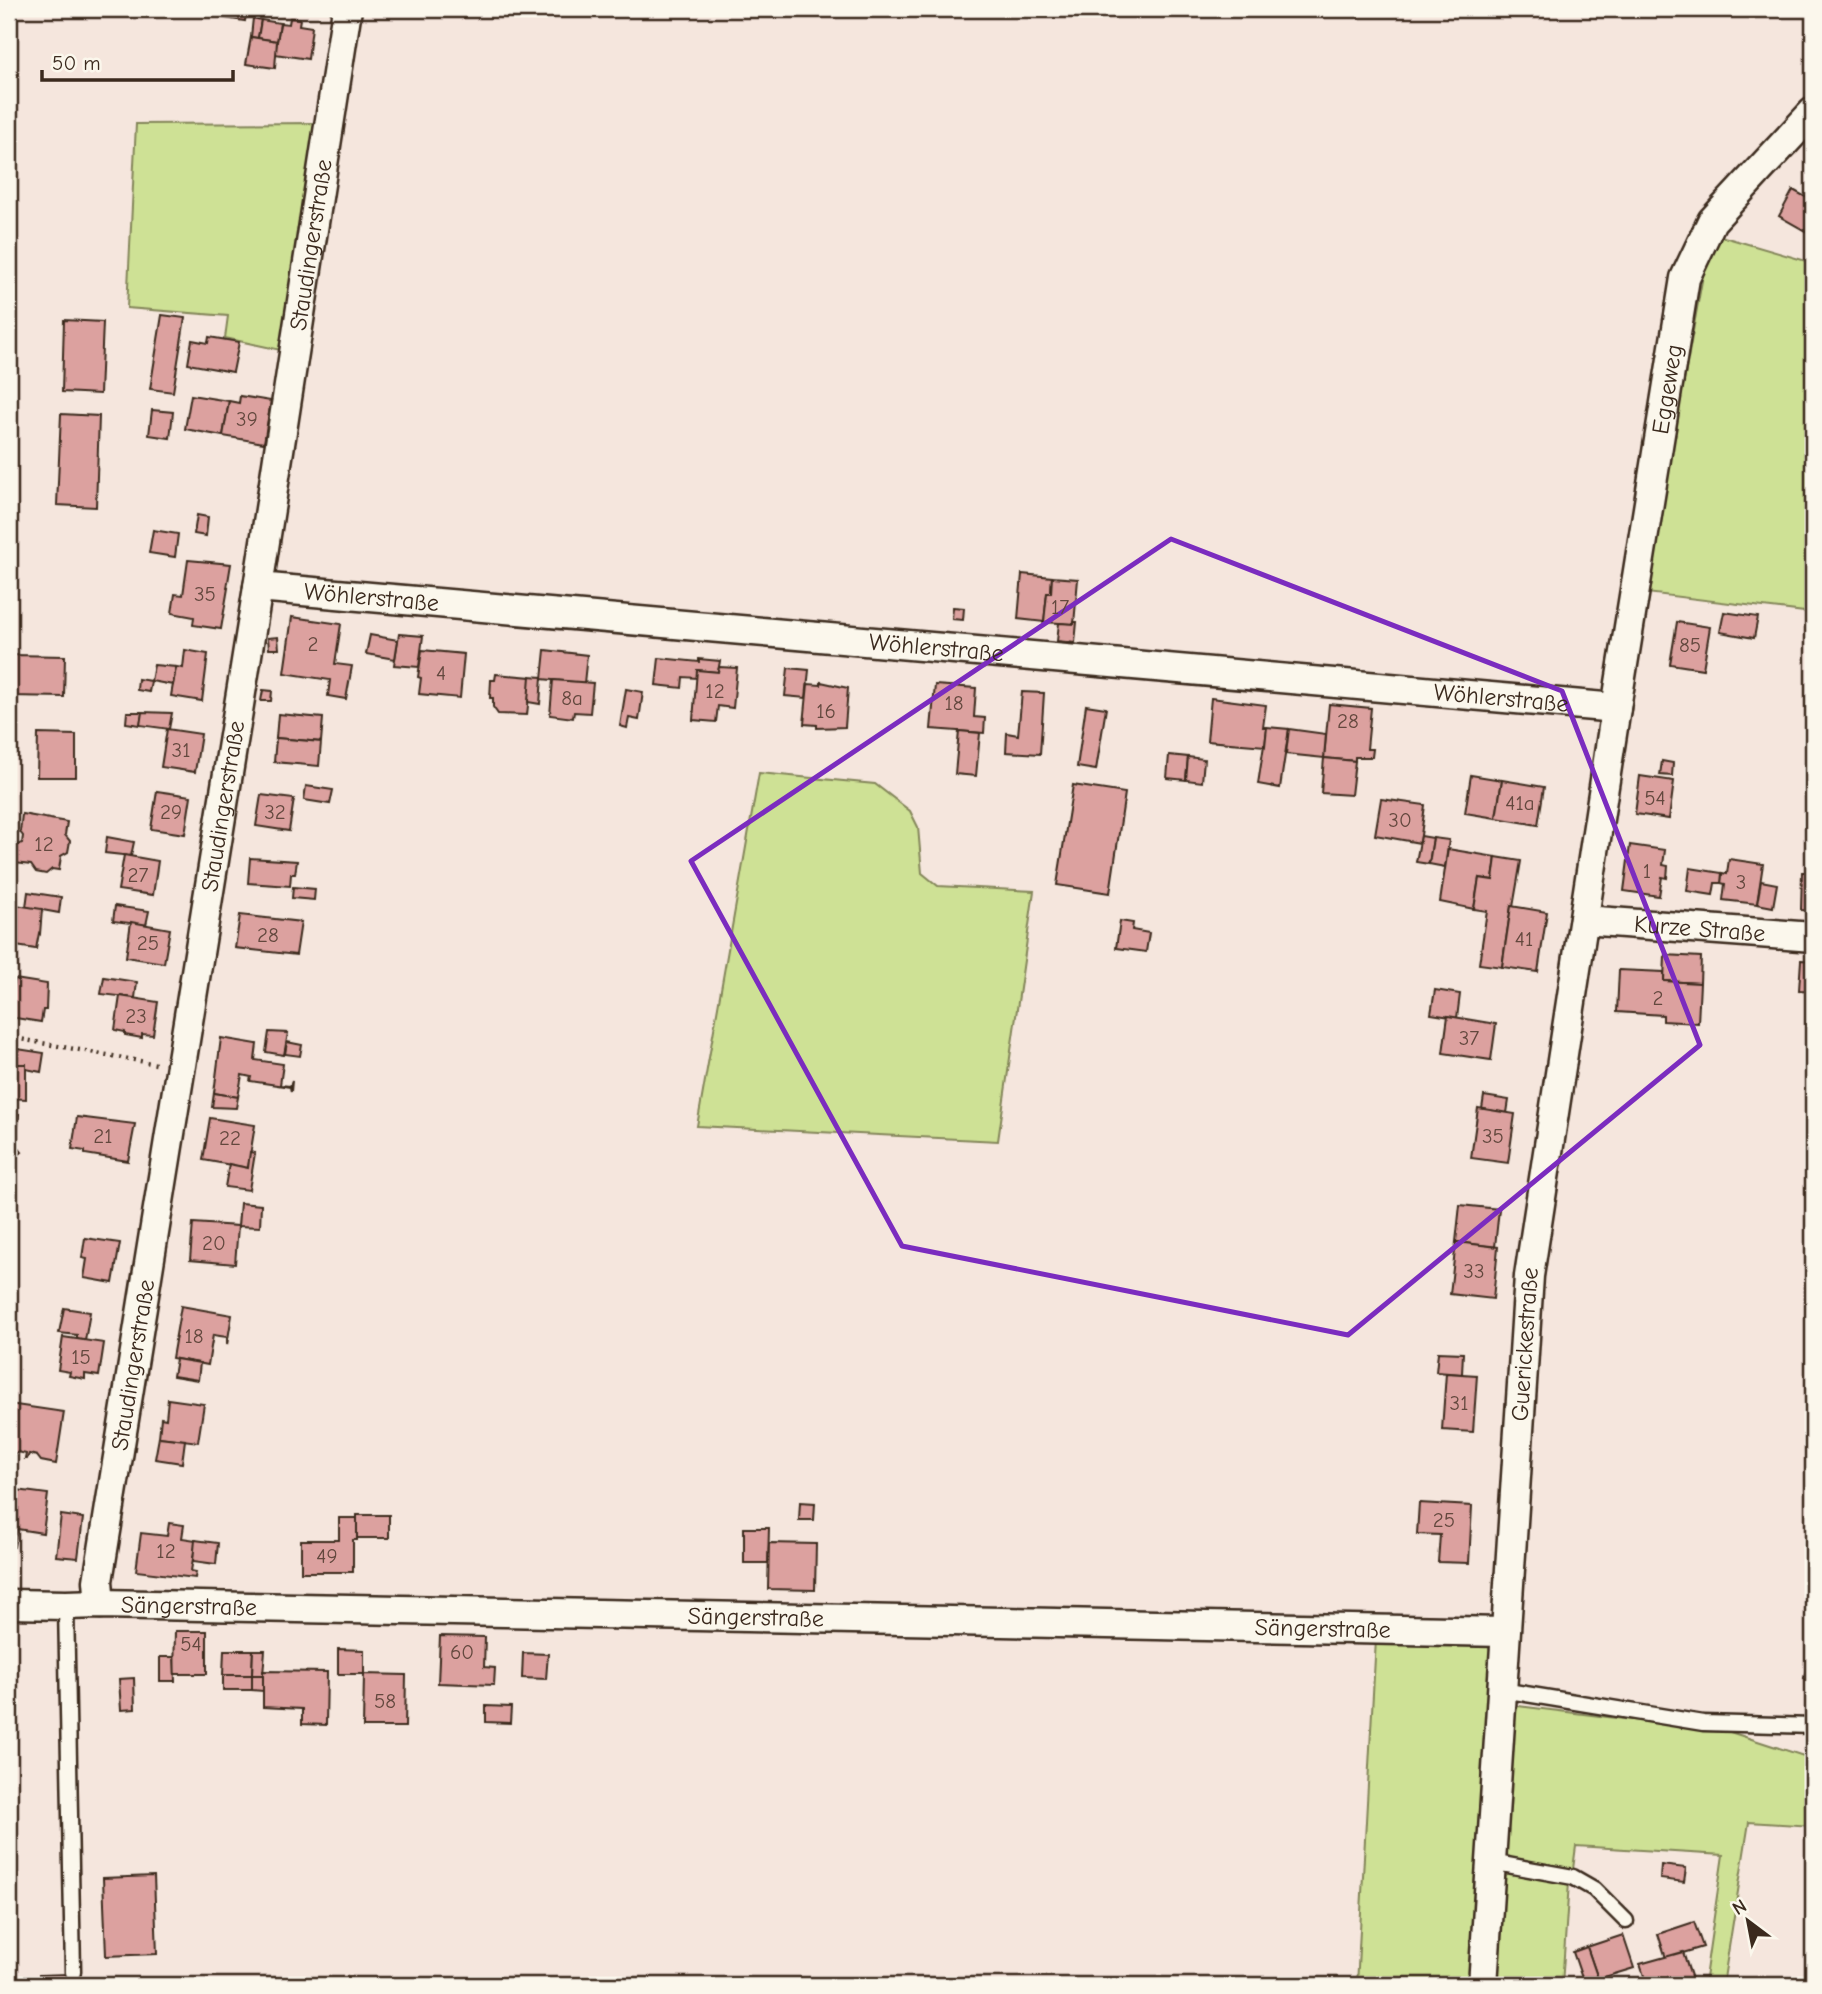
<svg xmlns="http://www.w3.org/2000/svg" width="1822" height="1994" font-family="'Comic Neue',sans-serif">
	<rect width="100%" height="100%" fill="#f5e6dd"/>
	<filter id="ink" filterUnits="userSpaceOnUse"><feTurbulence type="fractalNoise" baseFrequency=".0143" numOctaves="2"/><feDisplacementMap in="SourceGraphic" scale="14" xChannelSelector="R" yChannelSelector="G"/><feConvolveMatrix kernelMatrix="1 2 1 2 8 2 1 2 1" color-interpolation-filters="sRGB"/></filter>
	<g filter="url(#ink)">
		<g fill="#cee195" stroke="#84865a" stroke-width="2">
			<path d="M 316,123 L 281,350 L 225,338 L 228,316 L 127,308 L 136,124 Z"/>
			<path d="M 1717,235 L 1813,263 L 1813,613 L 1646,593 L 1703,275 Z"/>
			<path d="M 759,773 L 875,784 L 910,811 L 918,827 L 922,873 L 938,886 L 1034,891 L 998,1141 L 697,1126 Z"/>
			<path d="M 1376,1639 L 1492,1644 L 1479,1985 L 1357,1985 Z"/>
			<path d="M 1518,1706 L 1730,1732 L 1813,1759 L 1813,1826 L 1749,1822 L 1723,1985 L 1704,1985 L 1723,1855 L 1576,1846 L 1573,1869 L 1514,1859 L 1502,1852 L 1511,1724 Z"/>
			<path d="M 1509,1872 L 1569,1882 L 1562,1985 L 1495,1985 L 1501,1879 Z"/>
		</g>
		<g fill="#dca19f" stroke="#3b2a1e" stroke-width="2">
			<path d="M 226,9 L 247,9 L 245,21 L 224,18 Z"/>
			<path d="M 253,18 L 261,20 L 258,38 L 251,37 Z"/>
			<path d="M 290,18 L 300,19 L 299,25 L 312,27 L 308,59 L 275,54 L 280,23 L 289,24 Z"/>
			<path d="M 261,20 L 280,23 L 277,41 L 258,38 Z"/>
			<path d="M 251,37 L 277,41 L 275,68 L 246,64 Z"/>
			<path d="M 1793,190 L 1813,201 L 1813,225 L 1809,233 L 1779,216 Z"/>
			<path d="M 162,315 L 185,318 L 173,392 L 150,389 Z"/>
			<path d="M 64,320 L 103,322 L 100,394 L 62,392 Z"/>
			<path d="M 209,337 L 239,342 L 233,372 L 188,364 L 192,340 L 208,343 Z"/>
			<path d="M 191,395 L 229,401 L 223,436 L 185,429 Z"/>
			<path d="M 240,396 L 271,401 L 264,443 L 223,436 L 229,401 L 239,403 Z"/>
			<path d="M 152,410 L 173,412 L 170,438 L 149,435 Z"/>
			<path d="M 61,414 L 99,416 L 96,507 L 57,505 Z"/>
			<path d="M 197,515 L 208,517 L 206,536 L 194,534 Z"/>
			<path d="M 153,530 L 178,534 L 175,557 L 149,553 Z"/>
			<path d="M 188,560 L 231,564 L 227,588 L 228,588 L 221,629 L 193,625 L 194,617 L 172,613 L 175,594 L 183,595 Z"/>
			<path d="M 1022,574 L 1052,577 L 1051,593 L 1047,593 L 1044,622 L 1018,619 Z"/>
			<path d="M 1052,577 L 1078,579 L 1074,624 L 1044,622 L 1047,593 L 1051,593 Z"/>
			<path d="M 953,607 L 964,608 L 963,620 L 952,619 Z"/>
			<path d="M 1724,612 L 1758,617 L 1754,638 L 1720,632 Z"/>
			<path d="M 292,617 L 341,624 L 335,664 L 352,666 L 346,699 L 328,696 L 330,680 L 284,673 Z"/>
			<path d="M 1074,622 L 1077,622 L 1075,643 L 1057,641 L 1059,623 L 1074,624 Z"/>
			<path d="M 1677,622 L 1710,627 L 1703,669 L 1670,664 Z"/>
			<path d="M 399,634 L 423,636 L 419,667 L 394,665 Z"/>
			<path d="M 370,635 L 398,640 L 395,659 L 366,654 Z"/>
			<path d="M 278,637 L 279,649 L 269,649 L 268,638 Z"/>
			<path d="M 185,650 L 208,654 L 202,701 L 171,696 L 176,667 L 183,668 Z"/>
			<path d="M 422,650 L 464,654 L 460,698 L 419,694 L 421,678 L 418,677 Z"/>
			<path d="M 545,650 L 587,655 L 584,683 L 542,679 Z"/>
			<path d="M 12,655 L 65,656 L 64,697 L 11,696 Z"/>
			<path d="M 659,658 L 699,662 L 699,659 L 720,661 L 718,672 L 697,670 L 697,678 L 683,677 L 682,688 L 656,685 Z"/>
			<path d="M 154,665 L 176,667 L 173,685 L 151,681 Z"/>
			<path d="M 719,667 L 737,668 L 733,708 L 718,706 L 716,722 L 693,720 L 697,670 L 718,672 Z"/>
			<path d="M 788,668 L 809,670 L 806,698 L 785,696 Z"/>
			<path d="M 496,674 L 531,677 L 527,715 L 498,714 L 493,707 L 493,698 L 490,698 L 491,680 L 495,680 Z"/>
			<path d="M 530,676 L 542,677 L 540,704 L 528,702 Z"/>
			<path d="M 138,679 L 151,681 L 149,692 L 137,690 Z"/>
			<path d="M 553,680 L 593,683 L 590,713 L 574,712 L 573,718 L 550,715 Z"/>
			<path d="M 821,682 L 848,688 L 845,727 L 817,728 L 817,725 L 804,724 L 808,684 L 821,685 Z"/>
			<path d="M 935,685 L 976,688 L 974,717 L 985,718 L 984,733 L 931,729 Z"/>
			<path d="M 626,689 L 643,692 L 639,720 L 629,718 L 627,728 L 620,726 Z"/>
			<path d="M 263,690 L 272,691 L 271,701 L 261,701 Z"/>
			<path d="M 1022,692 L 1044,693 L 1040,754 L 1006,752 L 1007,733 L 1018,735 Z"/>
			<path d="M 1211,698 L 1266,705 L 1263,727 L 1267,727 L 1265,746 L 1207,741 Z"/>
			<path d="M 1329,704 L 1371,708 L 1367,749 L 1373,749 L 1372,757 L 1355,757 L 1355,761 L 1324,758 Z"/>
			<path d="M 1086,705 L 1106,708 L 1096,770 L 1077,767 Z"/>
			<path d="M 127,712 L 142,712 L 140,725 L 126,723 Z"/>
			<path d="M 142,712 L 172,713 L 169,729 L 140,725 Z"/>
			<path d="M 278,714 L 323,718 L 321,742 L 276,738 Z"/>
			<path d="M 1267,727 L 1289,729 L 1280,788 L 1258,784 L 1264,745 L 1265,746 Z"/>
			<path d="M 167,729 L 201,734 L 195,772 L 161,767 Z"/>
			<path d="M 1289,729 L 1326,734 L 1324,758 L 1286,754 Z"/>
			<path d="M 959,731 L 980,733 L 976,776 L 955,774 Z"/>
			<path d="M 38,734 L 76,735 L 76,777 L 37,777 Z"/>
			<path d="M 276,738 L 321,742 L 319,766 L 274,762 Z"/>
			<path d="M 1169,755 L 1188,757 L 1186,780 L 1167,778 Z"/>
			<path d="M 1188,757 L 1204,759 L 1202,782 L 1186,780 Z"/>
			<path d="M 1324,758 L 1355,761 L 1351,795 L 1321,793 Z"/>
			<path d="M 1662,761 L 1673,763 L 1672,776 L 1660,775 Z"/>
			<path d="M 1471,775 L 1502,780 L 1496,818 L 1465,813 Z"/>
			<path d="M 1640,776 L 1674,781 L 1669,819 L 1635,814 Z"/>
			<path d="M 1502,780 L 1544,787 L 1538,825 L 1496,818 Z"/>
			<path d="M 1073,785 L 1125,793 L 1110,893 L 1057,885 Z"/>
			<path d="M 306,786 L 333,790 L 330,804 L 304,800 Z"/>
			<path d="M 157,791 L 191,796 L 185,834 L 151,829 Z"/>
			<path d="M 261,795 L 294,799 L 289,831 L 256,826 Z"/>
			<path d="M 1381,799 L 1425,805 L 1420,843 L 1375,835 Z"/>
			<path d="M 22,814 L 67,822 L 65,835 L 70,841 L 68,852 L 61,856 L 59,870 L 52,869 L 46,874 L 36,872 L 31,865 L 14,863 L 17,845 L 22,843 L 23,836 L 20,832 Z"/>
			<path d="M 1421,836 L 1433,838 L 1429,864 L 1416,862 Z"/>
			<path d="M 107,837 L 134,842 L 131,856 L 105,853 Z"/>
			<path d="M 1433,838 L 1449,840 L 1445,867 L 1429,864 Z"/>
			<path d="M 1630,845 L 1665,850 L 1663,865 L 1668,866 L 1667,878 L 1662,877 L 1659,896 L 1624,891 Z"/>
			<path d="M 1448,849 L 1496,857 L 1493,880 L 1479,878 L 1474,909 L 1440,902 Z"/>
			<path d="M 124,855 L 158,861 L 153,895 L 118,890 Z"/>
			<path d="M 1496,857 L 1521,861 L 1513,907 L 1511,906 L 1502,967 L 1479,964 L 1487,911 L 1474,909 L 1479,878 L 1493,880 Z"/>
			<path d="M 250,858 L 297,861 L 295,874 L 291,874 L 290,886 L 248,883 Z"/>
			<path d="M 1729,859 L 1763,864 L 1757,904 L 1723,900 L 1725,884 L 1721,883 L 1722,873 L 1727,874 Z"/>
			<path d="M 1690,868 L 1722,873 L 1721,883 L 1715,883 L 1713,895 L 1687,891 Z"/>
			<path d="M 1802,872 L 1813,872 L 1813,911 L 1801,910 Z"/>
			<path d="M 1761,881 L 1777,884 L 1773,907 L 1757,904 Z"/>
			<path d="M 293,887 L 315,889 L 314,900 L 292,898 Z"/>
			<path d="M 28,892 L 61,897 L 59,913 L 26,907 Z"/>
			<path d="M 9,904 L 42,909 L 40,934 L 39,933 L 36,949 L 9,945 Z"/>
			<path d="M 115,906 L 149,911 L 146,925 L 113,921 Z"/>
			<path d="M 1511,906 L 1547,912 L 1538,972 L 1502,967 Z"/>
			<path d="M 240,915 L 301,922 L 296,955 L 235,948 Z"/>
			<path d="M 1120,921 L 1133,923 L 1132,930 L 1149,933 L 1146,952 L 1116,948 Z"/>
			<path d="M 131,922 L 170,929 L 164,963 L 126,957 Z"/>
			<path d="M 1665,955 L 1701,957 L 1700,983 L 1664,981 Z"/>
			<path d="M 1801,960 L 1813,961 L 1813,991 L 1799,990 Z"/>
			<path d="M 1619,970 L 1664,972 L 1664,981 L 1700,983 L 1698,1023 L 1663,1021 L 1663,1015 L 1617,1012 Z"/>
			<path d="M 104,977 L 137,982 L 135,998 L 101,994 Z"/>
			<path d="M 15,979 L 47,984 L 46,1010 L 43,1010 L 41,1022 L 9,1017 Z"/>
			<path d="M 1435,990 L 1460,994 L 1457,1018 L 1431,1014 Z"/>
			<path d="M 120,996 L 158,1002 L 153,1035 L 142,1034 L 142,1038 L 125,1035 L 125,1032 L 115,1030 Z"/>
			<path d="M 1448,1016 L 1496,1024 L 1491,1060 L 1443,1053 Z"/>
			<path d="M 269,1032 L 288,1033 L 284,1055 L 266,1052 Z"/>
			<path d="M 221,1038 L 257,1044 L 255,1060 L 283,1064 L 280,1085 L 290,1086 L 292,1081 L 291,1092 L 290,1087 L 250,1081 L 251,1077 L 242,1075 L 238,1097 L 214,1093 Z"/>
			<path d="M 287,1042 L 302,1045 L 300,1056 L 285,1054 Z"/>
			<path d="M 11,1048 L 44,1053 L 41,1072 L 26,1069 L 26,1064 L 9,1064 Z"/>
			<path d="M 9,1064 L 26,1064 L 26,1099 L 9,1098 Z"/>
			<path d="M 214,1093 L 238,1097 L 236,1108 L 212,1107 Z"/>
			<path d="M 1484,1096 L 1509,1100 L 1507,1113 L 1482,1109 Z"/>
			<path d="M 1478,1108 L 1515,1114 L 1508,1163 L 1471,1158 Z"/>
			<path d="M 9,1114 L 19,1114 L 18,1128 L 9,1128 Z"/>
			<path d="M 77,1117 L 135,1124 L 128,1161 L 85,1154 L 85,1151 L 72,1149 Z"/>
			<path d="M 210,1118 L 255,1125 L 248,1168 L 203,1160 Z"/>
			<path d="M 9,1128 L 18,1128 L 18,1147 L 22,1152 L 17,1156 L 17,1168 L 9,1168 Z"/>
			<path d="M 250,1152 L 255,1153 L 249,1190 L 225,1187 L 229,1164 L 248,1168 Z"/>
			<path d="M 240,1203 L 261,1205 L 260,1227 L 238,1226 Z"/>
			<path d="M 1460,1205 L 1499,1209 L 1495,1247 L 1456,1242 Z"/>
			<path d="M 193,1223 L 238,1226 L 235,1264 L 190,1260 Z"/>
			<path d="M 85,1238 L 120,1243 L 113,1283 L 84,1278 L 87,1259 L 82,1258 Z"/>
			<path d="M 1456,1242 L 1498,1247 L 1493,1299 L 1450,1294 Z"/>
			<path d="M 181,1306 L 232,1315 L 227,1345 L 227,1337 L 213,1335 L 208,1365 L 172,1358 Z"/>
			<path d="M 64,1308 L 90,1312 L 85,1341 L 77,1339 L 77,1335 L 59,1333 Z"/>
			<path d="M 63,1337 L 104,1343 L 99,1376 L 85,1374 L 85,1379 L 69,1376 L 70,1372 L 58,1370 Z"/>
			<path d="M 1438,1352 L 1463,1353 L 1462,1374 L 1436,1372 Z"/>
			<path d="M 176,1359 L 200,1363 L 198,1380 L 173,1376 Z"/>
			<path d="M 1446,1373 L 1477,1375 L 1473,1432 L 1442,1430 Z"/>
			<path d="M 168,1399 L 204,1404 L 198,1442 L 159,1437 L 161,1418 L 166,1419 Z"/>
			<path d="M 9,1404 L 64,1412 L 56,1464 L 41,1461 L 37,1456 L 29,1454 L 27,1459 L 25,1459 L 26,1454 L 18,1452 L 12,1457 L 9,1457 Z"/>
			<path d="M 159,1437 L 185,1440 L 182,1463 L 155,1459 Z"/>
			<path d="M 9,1483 L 9,1489 L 48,1494 L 43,1533 L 17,1529 L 14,1547 L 9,1546 Z"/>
			<path d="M 800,1502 L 815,1503 L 814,1520 L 799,1520 Z"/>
			<path d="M 1419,1503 L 1472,1506 L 1469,1563 L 1438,1562 L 1440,1535 L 1417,1534 Z"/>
			<path d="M 61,1515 L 83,1518 L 78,1558 L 56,1556 Z"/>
			<rect x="357" y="1515" width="32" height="23"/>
			<path d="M 339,1518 L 357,1518 L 357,1540 L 353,1540 L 353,1572 L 301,1572 L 301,1540 L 339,1540 Z"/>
			<path d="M 169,1523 L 184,1525 L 182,1538 L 196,1540 L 191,1571 L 196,1572 L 195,1578 L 136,1571 L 141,1533 L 167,1536 Z"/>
			<path d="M 744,1528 L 769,1528 L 768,1563 L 744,1563 Z"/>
			<path d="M 195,1540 L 218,1543 L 216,1564 L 193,1561 Z"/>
			<path d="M 769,1543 L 816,1544 L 815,1590 L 768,1589 Z"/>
			<path d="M 175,1631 L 207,1631 L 207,1674 L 174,1674 Z"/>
			<path d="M 440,1636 L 485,1637 L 484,1667 L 495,1668 L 494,1685 L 438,1683 Z"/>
			<path d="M 1813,1645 L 1813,1681 L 1804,1678 Z"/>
			<path d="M 338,1649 L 364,1650 L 364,1674 L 338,1674 Z"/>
			<path d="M 224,1650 L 253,1650 L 252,1675 L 223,1675 Z"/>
			<path d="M 253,1650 L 265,1650 L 263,1675 L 252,1675 Z"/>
			<path d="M 523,1653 L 548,1654 L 546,1679 L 522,1678 Z"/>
			<path d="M 160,1657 L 174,1657 L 175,1681 L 160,1681 Z"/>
			<path d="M 263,1671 L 327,1672 L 326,1725 L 302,1724 L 302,1709 L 263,1707 Z"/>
			<path d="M 364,1674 L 406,1675 L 405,1727 L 363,1727 Z"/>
			<rect x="223" y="1675" width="29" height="15"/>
			<path d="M 252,1675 L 263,1675 L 263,1691 L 252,1690 Z"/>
			<path d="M 134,1678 L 135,1709 L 121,1710 L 119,1679 Z"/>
			<path d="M 486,1706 L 511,1707 L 510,1723 L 486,1722 Z"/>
			<path d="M 1661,1865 L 1686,1868 L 1684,1882 L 1660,1879 Z"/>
			<path d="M 154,1876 L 157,1954 L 106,1956 L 103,1878 Z"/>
			<path d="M 1694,1922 L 1703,1947 L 1666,1958 L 1658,1934 Z"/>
			<path d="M 1623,1935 L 1634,1968 L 1598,1979 L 1587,1947 Z"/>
			<path d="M 1587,1947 L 1598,1979 L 1584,1984 L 1573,1952 Z"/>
			<path d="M 1683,1952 L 1694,1985 L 1647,1985 L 1640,1964 Z"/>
			<path d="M 67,1974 L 67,1985 L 39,1985 L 39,1975 Z"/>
			<path d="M 175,1980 L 176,1985 L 133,1985 L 133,1982 Z"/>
		</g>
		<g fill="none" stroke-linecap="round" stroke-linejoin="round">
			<defs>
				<g id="service">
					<path d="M 66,1605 L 73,1972"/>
					<path d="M 1502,1690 L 1703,1723 L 1813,1726"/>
					<path d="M 1491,1862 L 1573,1877 L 1594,1889 L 1626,1921"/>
				</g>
				<g id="minor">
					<path id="s1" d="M 258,587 L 1616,708"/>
					<path id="s2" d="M 1584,920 L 1813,937"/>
					<path id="s3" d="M 9,1604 L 66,1605 L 100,1604 L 1504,1632"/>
					<path id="s4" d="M 100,1604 L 98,1581 L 258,587 L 347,9"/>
					<path id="s5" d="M 1483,1985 L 1529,1276 L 1616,708 L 1685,278 L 1712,221 L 1813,112"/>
				</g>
			</defs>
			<use href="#service" stroke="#3b2a1e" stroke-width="19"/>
			<use href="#minor" stroke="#3b2a1e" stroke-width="33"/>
			<path stroke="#3b2a1e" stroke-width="4.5" stroke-dasharray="2 5" stroke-linecap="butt" d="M 9,1037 L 156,1064"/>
			<use href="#service" stroke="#fbf7ec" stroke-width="14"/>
			<use href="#minor" stroke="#fbf7ec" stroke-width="28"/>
		</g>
	</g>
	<path fill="none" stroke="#7b2cbf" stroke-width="5" stroke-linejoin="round" d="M 1171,539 L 1562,691 L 1700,1045 L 1348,1335 L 902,1246 L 691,861 Z"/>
	<g text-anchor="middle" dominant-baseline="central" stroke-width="5" stroke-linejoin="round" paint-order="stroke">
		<g font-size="21" fill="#63483e">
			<text x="247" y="419">39</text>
			<text x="205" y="594">35</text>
			<text x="1060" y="607">17</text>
			<text x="313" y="644">2</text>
			<text x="1690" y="645">85</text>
			<text x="441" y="673">4</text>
			<text x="715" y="691">12</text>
			<text x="572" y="698">8a</text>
			<text x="954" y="703">18</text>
			<text x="826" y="711">16</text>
			<text x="1348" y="721">28</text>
			<text x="181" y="750">31</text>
			<text x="1655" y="798">54</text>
			<text x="1520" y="803">41a</text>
			<text x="171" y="812">29</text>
			<text x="275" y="812">32</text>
			<text x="1400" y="820">30</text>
			<text x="44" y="844">12</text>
			<text x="1647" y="871">1</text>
			<text x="138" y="875">27</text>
			<text x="1741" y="882">3</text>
			<text x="268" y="935">28</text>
			<text x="1524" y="939">41</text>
			<text x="148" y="943">25</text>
			<text x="1658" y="998">2</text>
			<text x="136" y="1016">23</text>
			<text x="1469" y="1038">37</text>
			<text x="103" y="1136">21</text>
			<text x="1493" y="1136">35</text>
			<text x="230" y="1138">22</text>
			<text x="214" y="1243">20</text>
			<text x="1474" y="1271">33</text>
			<text x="194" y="1336">18</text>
			<text x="81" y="1357">15</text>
			<text x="1459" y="1403">31</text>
			<text x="1444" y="1520">25</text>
			<text x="166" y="1551">12</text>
			<text x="327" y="1556">49</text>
			<text x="191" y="1644">54</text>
			<text x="462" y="1652">60</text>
			<text x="385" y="1701">58</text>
		</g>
		<g font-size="24" fill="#3b2a1e" stroke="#fbf7ec">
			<text stroke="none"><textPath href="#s4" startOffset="1376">Staudingerstraße</textPath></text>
			<text stroke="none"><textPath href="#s5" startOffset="1608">Eggeweg</textPath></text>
			<text stroke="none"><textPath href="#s1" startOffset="114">Wöhlerstraße</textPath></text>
			<text stroke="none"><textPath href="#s1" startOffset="681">Wöhlerstraße</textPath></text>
			<text stroke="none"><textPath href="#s1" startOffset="1248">Wöhlerstraße</textPath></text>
			<text stroke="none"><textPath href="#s4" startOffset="808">Staudingerstraße</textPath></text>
			<text stroke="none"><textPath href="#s2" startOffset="116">Kurze Straße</textPath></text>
			<text stroke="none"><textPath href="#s5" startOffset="642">Guerickestraße</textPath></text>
			<text stroke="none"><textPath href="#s4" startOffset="242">Staudingerstraße</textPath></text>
			<text stroke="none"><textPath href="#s3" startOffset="180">Sängerstraße</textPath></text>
			<text stroke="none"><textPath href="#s3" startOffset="747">Sängerstraße</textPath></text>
			<text stroke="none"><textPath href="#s3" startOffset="1314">Sängerstraße</textPath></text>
		</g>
	</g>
	<rect width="1822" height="1994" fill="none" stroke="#fbf7ec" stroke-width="35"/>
	<rect x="18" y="18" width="1787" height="1959" fill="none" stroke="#3b2a1e" stroke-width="2.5" filter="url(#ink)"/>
	<g transform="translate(1748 1921) rotate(328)" stroke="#fbf7ec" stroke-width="5" paint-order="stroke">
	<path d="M0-5L12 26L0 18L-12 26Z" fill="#3b2a1e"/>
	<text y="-10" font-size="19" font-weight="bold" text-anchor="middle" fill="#3b2a1e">N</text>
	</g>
	<path d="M42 70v10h191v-10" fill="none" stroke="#3b2a1e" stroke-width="3.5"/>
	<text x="52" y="70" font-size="21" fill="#3b2a1e" stroke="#fbf7ec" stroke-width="5" paint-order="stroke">50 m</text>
</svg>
